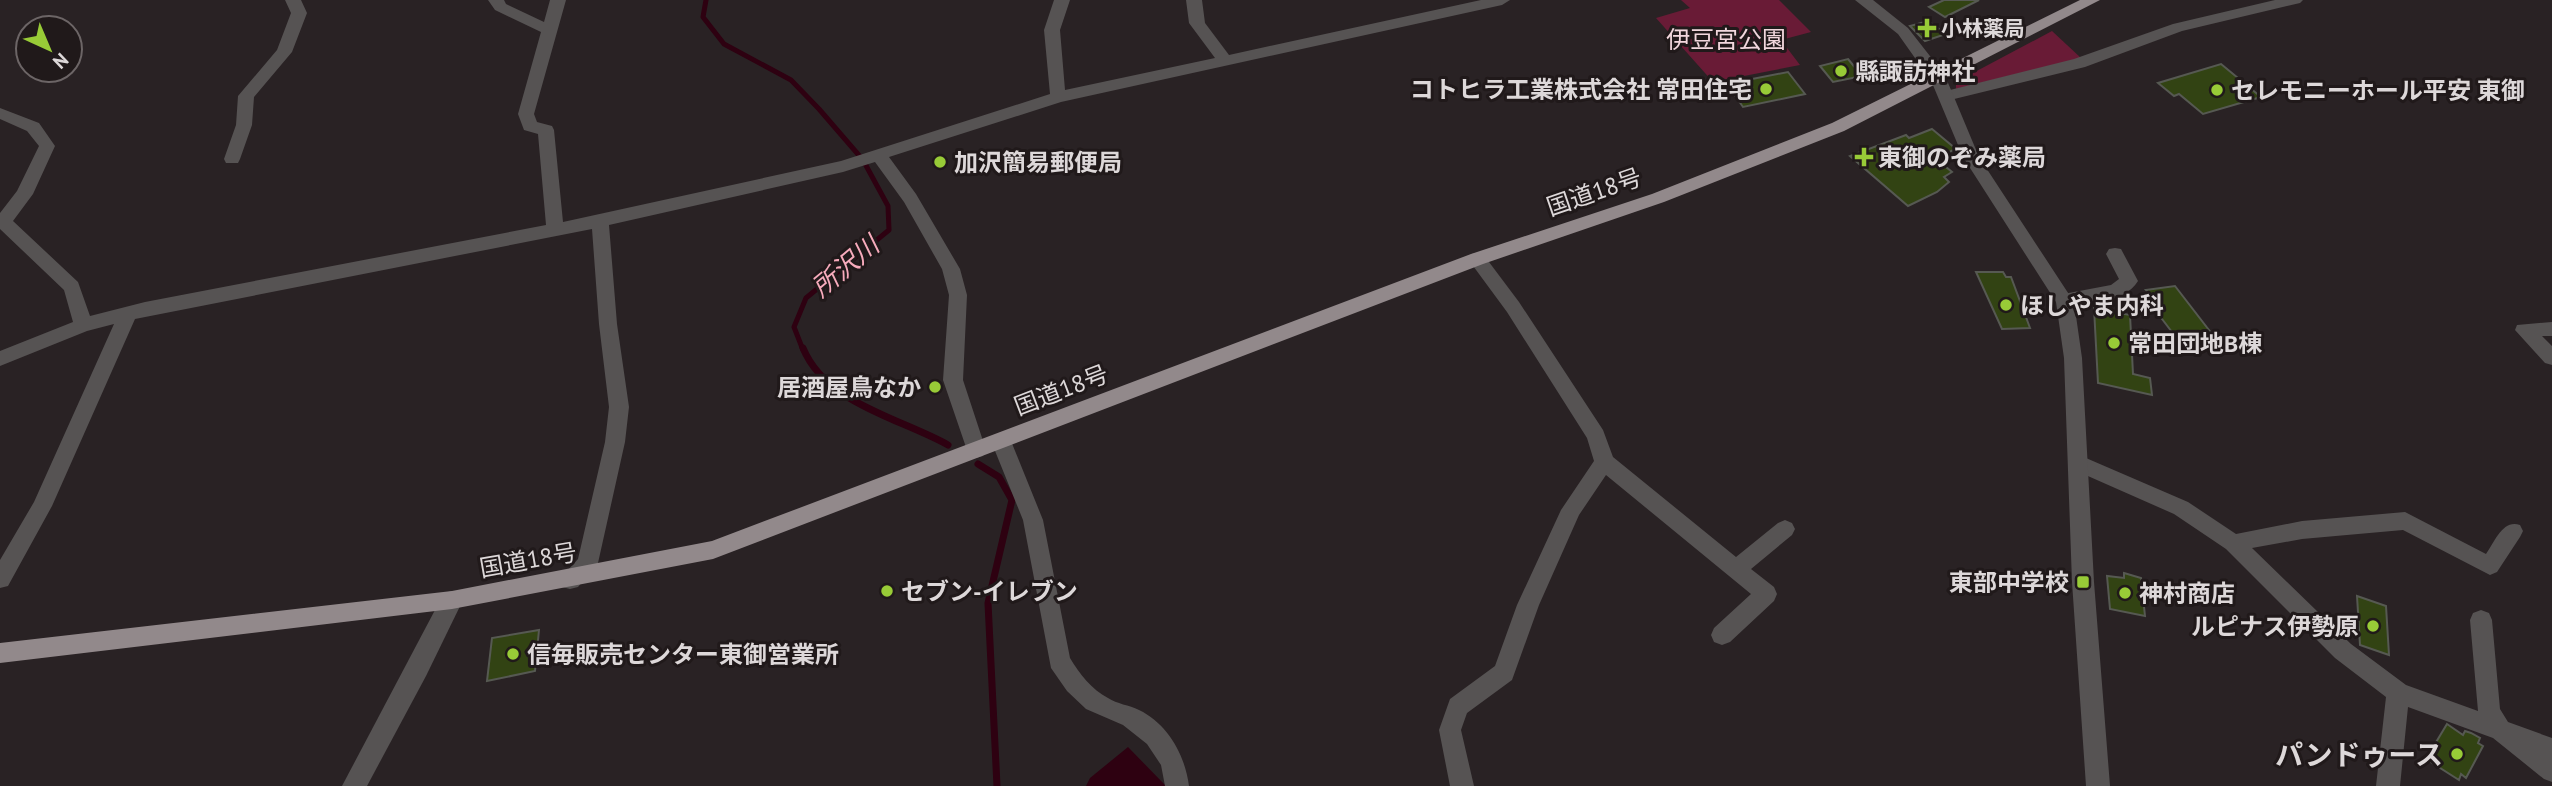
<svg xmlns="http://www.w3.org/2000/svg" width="2552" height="786" font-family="'PT Sans','Noto Sans JP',sans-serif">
	<rect width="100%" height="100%" fill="#292224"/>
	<g fill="#691b36">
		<path d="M 1681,0 L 1779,0 L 1811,32 L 1781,40 L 1800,65 L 1713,82 L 1656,18 L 1690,8 Z"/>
		<path d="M 2052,31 L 2081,58 L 1956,89 L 1956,82 Z"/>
	</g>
	<path fill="#2e0111" d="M 1128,747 L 1166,786 L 1086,786 L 1090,778 Z"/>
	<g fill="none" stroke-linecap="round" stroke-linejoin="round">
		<path stroke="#2e0111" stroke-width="5" d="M 706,0 L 703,17 L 724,44 L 791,80 L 819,109 L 863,160 L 888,206 L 889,230 L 806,298 L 794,327 L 803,350"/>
		<g stroke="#2e0111" stroke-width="7">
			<path d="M 803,348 C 826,404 900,418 948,445"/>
			<path d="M 978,464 L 999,477 L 1012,500 L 988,603 L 997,786"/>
		</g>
	</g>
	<g fill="#324313" stroke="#565952" stroke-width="2">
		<path d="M 1944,0 L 1979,0 L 1945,17 L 1929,7 Z"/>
		<path d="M 1928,21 L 1946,34 L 1925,41 L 1910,26 Z"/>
		<path d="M 1848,59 L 1862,76 L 1833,82 L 1820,66 Z"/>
		<path d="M 2221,64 L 2261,97 L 2203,114 L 2179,94 L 2174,96 L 2158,83 Z"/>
		<path d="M 1788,72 L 1805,94 L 1743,107 L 1727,84 Z"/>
		<path d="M 1932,129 L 1956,149 L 1935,158 L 1952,172 L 1944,177 L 1949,182 L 1937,192 L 1908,206 L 1850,156 L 1906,135 L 1909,138 Z"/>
		<path d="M 1976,272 L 2003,272 L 2006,277 L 2011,277 L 2030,328 L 2002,329 Z"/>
		<path d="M 2175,286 L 2212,334 L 2186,338 L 2184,335 L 2175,336 L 2143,294 L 2149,293 L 2146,290 Z"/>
		<path d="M 2094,308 L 2130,315 L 2133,374 L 2150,378 L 2152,395 L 2098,383 Z"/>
		<path d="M 2124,573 L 2141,578 L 2145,616 L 2110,609 L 2107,576 L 2124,578 Z"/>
		<path d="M 2357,596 L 2386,606 L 2389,655 L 2360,645 Z"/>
		<path d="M 539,630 L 535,671 L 487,681 L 492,638 Z"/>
		<path d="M 2447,724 L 2463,735 L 2465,731 L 2471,733 L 2480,738 L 2478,743 L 2483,746 L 2466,778 L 2461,774 L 2459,780 L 2426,759 Z"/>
	</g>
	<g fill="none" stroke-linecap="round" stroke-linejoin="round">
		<g fill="#565353" fill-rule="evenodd">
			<path d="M 285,0 L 301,0 L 307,13 L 292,52 L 254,97 L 252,125 L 240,159 L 238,163 L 226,163 L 224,159 L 236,125 L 238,96 L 277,50 L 291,13 Z"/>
			<path d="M 488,0 L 504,0 L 506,4 L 544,22 L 550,0 L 566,0 L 534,114 L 537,122 L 552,126 L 554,130 L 563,222 L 841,161 L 1050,94 L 1044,30 L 1054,0 L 1070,0 L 1060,30 L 1065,90 L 1215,58 L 1189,23 L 1186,0 L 1202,0 L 1205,23 L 1229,55 L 1481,0 L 1510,0 L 1502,5 L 1061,102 L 889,157 L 916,194 L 960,269 L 967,295 L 963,380 L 986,450 L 983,456 L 976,458 L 969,456 L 943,380 L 949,295 L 942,269 L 904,202 L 875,162 L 843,172 L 609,225 L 617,324 L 629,407 L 625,442 L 598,563 L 578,587 L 570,589 L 562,587 L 559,580 L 578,559 L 605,442 L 609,407 L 599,324 L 592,229 L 135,319 L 52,506 L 8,586 L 0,588 L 0,560 L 34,502 L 114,324 L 87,331 L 0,366 L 0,351 L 73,322 L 64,290 L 0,229 L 0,213 L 17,191 L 39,146 L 27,131 L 0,119 L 0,108 L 39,123 L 55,146 L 33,194 L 13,221 L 78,282 L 90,316 L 145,302 L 546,225 L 538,134 L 524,130 L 518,114 L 541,32 L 495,10 Z"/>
			<path d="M 1855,0 L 1873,0 L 1908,28 L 1944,74 L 1946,78 L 1944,82 L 1932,82 L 1898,34 Z"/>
			<path d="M 2275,0 L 2303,0 L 2300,3 L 2182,31 L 2085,67 L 1946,101 L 1938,96 L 1946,91 L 2074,59 L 2173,24 Z"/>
			<path d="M 2115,248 L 2121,249 L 2138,281 C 2124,304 2088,303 2064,307 L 2058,305 L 2055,300 L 2058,295 L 2111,285 L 2119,279 L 2106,254 L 2109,249 Z"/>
			<path d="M 1477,253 L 1483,254 L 1519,302 L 1603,430 L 1613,457 L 1736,557 L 1778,523 L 1785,520 L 1792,523 L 1795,529 L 1792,535 L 1751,569 L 1774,587 L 1777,594 L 1774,601 L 1730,642 L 1722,645 L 1714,642 L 1711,635 L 1714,628 L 1751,594 L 1606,475 L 1579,515 L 1539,605 L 1512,680 L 1467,713 L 1461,730 L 1474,786 L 1450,786 L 1439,730 L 1450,699 L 1495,666 L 1517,605 L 1561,510 L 1594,461 L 1587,438 L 1507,312 L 1468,259 L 1471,254 Z"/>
			<path d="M 2552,322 L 2552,336 L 2542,336 L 2552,346 L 2552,365 L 2545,363 L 2515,330 L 2517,325 Z"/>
			<path d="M 1001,433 L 1008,435 L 1011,441 L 1043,520 L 1070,658 C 1079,673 1092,690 1108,698 C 1117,704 1129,705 1139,710 C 1168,724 1185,755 1189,786 L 1165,786 L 1161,765 L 1147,744 L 1123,725 L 1086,709 L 1067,691 L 1051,668 L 1023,520 L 991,441 L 994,435 Z"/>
			<path d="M 2079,455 L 2188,502 L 2236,534 L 2302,521 L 2405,512 L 2486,554 C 2495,541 2503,519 2520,525 L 2523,531 L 2520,537 L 2497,572 L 2490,575 L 2403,530 L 2302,539 L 2252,548 L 2351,644 L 2406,685 L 2478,711 L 2470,620 L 2473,613 L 2481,610 L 2489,613 L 2492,620 L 2500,709 L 2508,722 L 2552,738 L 2552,782 L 2544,779 L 2493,738 L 2408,707 L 2400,786 L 2376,786 L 2386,697 L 2335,658 L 2226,549 L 2174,514 L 2072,469 L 2069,463 L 2072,457 Z"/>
			<path d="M 452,591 L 460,593 L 463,600 L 426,676 L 367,786 L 342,786 L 444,593 Z"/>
		</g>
		<path fill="#565353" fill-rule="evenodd" d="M 1938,73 L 1946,78 L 1979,157 L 2074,302 L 2082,358 L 2094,582 L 2110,786 L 2086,786 L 2072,582 L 2064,358 L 2056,302 L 1963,157 L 1930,78 Z"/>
		<path fill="#92898b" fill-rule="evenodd" d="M 2080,0 L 2100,0 L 1844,131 L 1664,202 L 1483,264 L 713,559 L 452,609 L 0,663 L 0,643 L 452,591 L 712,541 L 1471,254 L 1652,194 L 1832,123 Z"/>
	</g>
	<g fill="#98cb37" stroke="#20191a" stroke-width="2.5">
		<path d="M1923.5 17.5h7v7h7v7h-7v7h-7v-7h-7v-7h7z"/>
		<circle cx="1841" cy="71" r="7"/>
		<circle cx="1766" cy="89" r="7"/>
		<circle cx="2217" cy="90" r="7"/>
		<path d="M1860.5 146.5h7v7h7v7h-7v7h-7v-7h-7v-7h7z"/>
		<circle cx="940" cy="162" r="7"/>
		<circle cx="2006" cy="305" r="7"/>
		<circle cx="2114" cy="343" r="7"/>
		<circle cx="935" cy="387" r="7"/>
		<rect x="2076" y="575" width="14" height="14" rx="3.5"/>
		<circle cx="887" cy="591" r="7"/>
		<circle cx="2125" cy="593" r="7"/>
		<circle cx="2373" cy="626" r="7"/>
		<circle cx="513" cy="654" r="7"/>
		<circle cx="2457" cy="754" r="7"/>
	</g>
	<g text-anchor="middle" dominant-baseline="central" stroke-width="6" stroke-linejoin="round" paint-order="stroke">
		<g font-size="21" font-weight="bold" fill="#ddd8d9" stroke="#20191a" text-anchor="start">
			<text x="1941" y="28">小林薬局</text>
		</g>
		<g font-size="24" fill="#f2d7dd" stroke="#20191a">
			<text x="1726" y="39">伊豆宮公園</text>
		</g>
		<g font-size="24" font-weight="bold" fill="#ddd8d9" stroke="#20191a" text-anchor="start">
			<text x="1855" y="71">縣諏訪神社</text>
			<text x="1752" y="89" text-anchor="end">コトヒラ工業株式会社 常田住宅</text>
			<text x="2231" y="90">セレモニーホール平安 東御</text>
			<text x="1878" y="157">東御のぞみ薬局</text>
			<text x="954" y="162">加沢簡易郵便局</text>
			<text x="2020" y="305">ほしやま内科</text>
			<text x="2128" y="343">常田団地B棟</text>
			<text x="921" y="387" text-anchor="end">居酒屋鳥なか</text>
			<text x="2069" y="582" text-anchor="end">東部中学校</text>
			<text x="901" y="591">セブン-イレブン</text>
			<text x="2139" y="593">神村商店</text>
			<text x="2359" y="626" text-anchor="end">ルピナス伊勢原</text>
			<text x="527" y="654">信毎販売センター東御営業所</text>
		</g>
		<g font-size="24" fill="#ddd8d9" stroke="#20191a">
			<text transform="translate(1594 192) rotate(-19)">国道18号</text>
			<text transform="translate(1061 390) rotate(-21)">国道18号</text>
			<text transform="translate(528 560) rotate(-10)">国道18号</text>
		</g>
		<g font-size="26" font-style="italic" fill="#f7abbc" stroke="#20191a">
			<text transform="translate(845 266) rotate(-40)">所沢川</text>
		</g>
		<g font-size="28" font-weight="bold" fill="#ddd8d9" stroke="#20191a" text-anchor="end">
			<text x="2443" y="754">パンドゥース</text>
		</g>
	</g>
	<g transform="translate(49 49) rotate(136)"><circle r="33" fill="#20191a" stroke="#6c6566" stroke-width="2"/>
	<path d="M0-5L12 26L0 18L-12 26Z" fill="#98cb37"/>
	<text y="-10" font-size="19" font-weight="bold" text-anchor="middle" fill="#ddd8d9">N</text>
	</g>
</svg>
